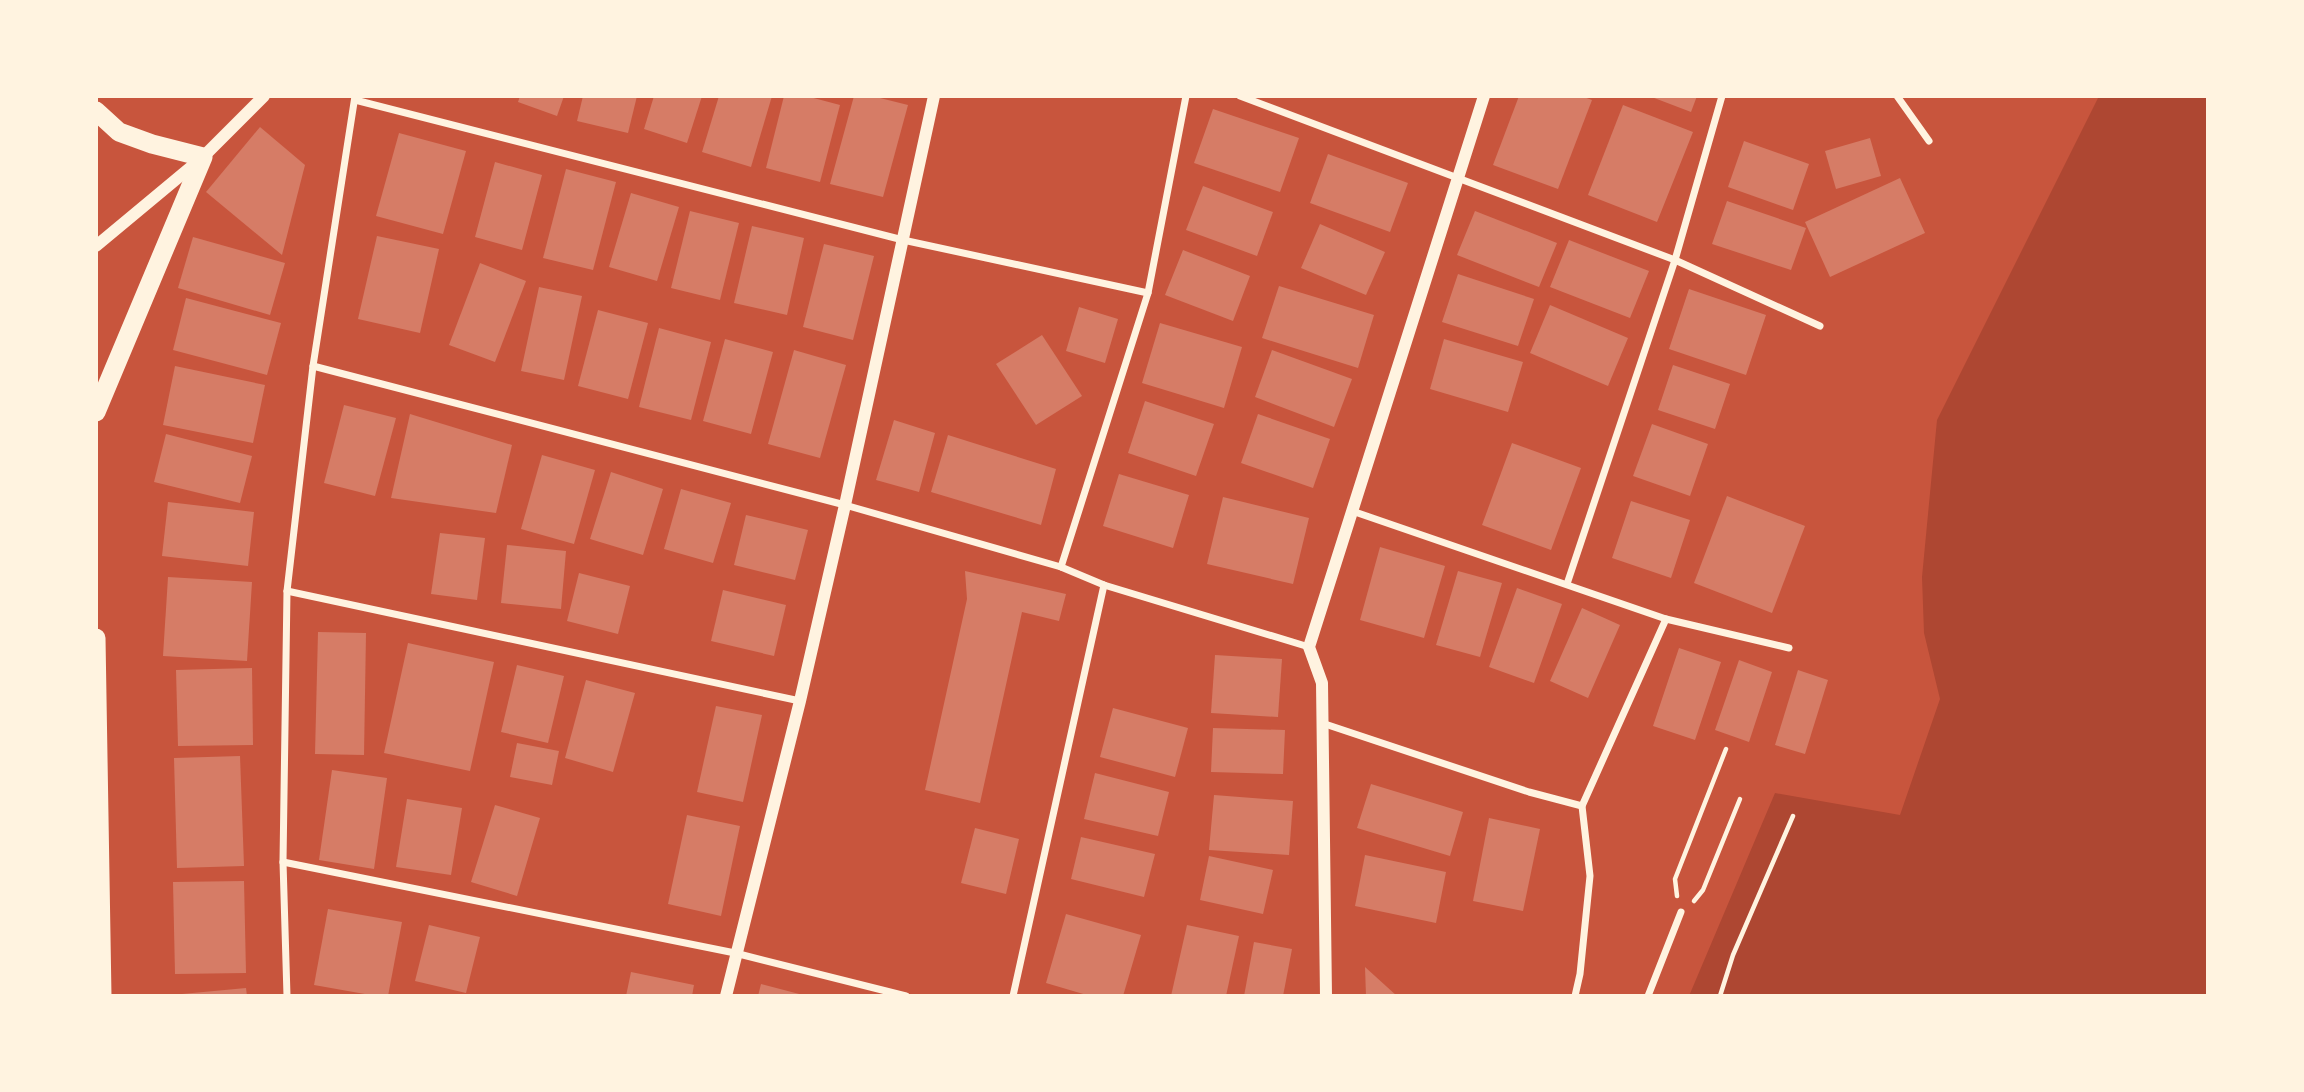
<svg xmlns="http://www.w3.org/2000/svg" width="2304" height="1092" font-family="Figtree,sans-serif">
	<rect width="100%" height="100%" fill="#c8553d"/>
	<path fill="#ae4732" d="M 2099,96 L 2208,96 L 2208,996 L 1689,996 L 1775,793 L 1900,815 L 1940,699 L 1924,633 L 1922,577 L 1937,420 Z"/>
	<g fill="#d67c66">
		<path d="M 520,96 L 564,96 L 557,116 L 518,102 Z"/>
		<path d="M 583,96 L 637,96 L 628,133 L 577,121 Z"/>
		<path d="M 654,96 L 702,96 L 687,143 L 644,129 Z"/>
		<path d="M 719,96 L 772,96 L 751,167 L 702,152 Z"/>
		<path d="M 784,96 L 806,96 L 840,105 L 820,182 L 766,168 Z"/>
		<path d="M 854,96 L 872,96 L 908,105 L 883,197 L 830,184 Z"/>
		<path d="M 1519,96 L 1581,96 L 1592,100 L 1558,189 L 1493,165 Z"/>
		<path d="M 1649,96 L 1697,96 L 1691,112 Z"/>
		<path d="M 1623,105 L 1693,132 L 1657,222 L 1588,195 Z"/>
		<path d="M 1213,109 L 1299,138 L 1280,192 L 1194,163 Z"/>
		<path d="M 260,127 L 305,165 L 282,255 L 206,192 Z"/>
		<path d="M 399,133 L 466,151 L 443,234 L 376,216 Z"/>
		<path d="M 1870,138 L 1881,176 L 1836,189 L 1825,151 Z"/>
		<path d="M 1744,141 L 1809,164 L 1793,210 L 1728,187 Z"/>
		<path d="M 1328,154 L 1408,183 L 1390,232 L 1310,203 Z"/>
		<path d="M 495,162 L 542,175 L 522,250 L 475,237 Z"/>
		<path d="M 566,169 L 616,182 L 593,270 L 543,258 Z"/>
		<path d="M 1900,178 L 1925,233 L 1830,277 L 1805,222 Z"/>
		<path d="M 1203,186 L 1273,212 L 1257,256 L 1186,230 Z"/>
		<path d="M 631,193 L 679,207 L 657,281 L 609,267 Z"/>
		<path d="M 1727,201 L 1806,228 L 1791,270 L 1712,244 Z"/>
		<path d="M 690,211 L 739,223 L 720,300 L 671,288 Z"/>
		<path d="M 1475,211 L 1557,243 L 1539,287 L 1457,255 Z"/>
		<path d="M 1320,224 L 1385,252 L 1366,295 L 1301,268 Z"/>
		<path d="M 752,226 L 804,238 L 787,315 L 734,303 Z"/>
		<path d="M 377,236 L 439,249 L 420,333 L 358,319 Z"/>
		<path d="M 193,237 L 285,263 L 270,315 L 178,288 Z"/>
		<path d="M 1569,240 L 1649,271 L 1630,318 L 1550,287 Z"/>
		<path d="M 824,244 L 874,256 L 853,340 L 803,327 Z"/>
		<path d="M 1183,250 L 1250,276 L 1233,321 L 1165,295 Z"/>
		<path d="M 480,263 L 526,281 L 495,362 L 449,345 Z"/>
		<path d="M 1458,274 L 1534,299 L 1518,346 L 1442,322 Z"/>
		<path d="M 1279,286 L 1374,315 L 1358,368 L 1262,338 Z"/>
		<path d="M 539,287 L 582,296 L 564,380 L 521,371 Z"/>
		<path d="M 1689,289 L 1766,315 L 1746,375 L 1669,349 Z"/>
		<path d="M 186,298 L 281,323 L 267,375 L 173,350 Z"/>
		<path d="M 1550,305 L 1628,338 L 1608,386 L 1530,353 Z"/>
		<path d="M 1079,307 L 1118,319 L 1105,363 L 1066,351 Z"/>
		<path d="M 598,310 L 648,323 L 628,399 L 578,386 Z"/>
		<path d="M 1160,323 L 1242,347 L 1224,408 L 1142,383 Z"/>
		<path d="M 659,328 L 711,342 L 691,420 L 639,407 Z"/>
		<path d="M 1042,335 L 1082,396 L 1036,425 L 996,364 Z"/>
		<path d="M 725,339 L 773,352 L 751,434 L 703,421 Z"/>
		<path d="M 1444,339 L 1523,362 L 1508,412 L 1430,389 Z"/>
		<path d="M 794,350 L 846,365 L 820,458 L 768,444 Z"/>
		<path d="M 1272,350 L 1352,379 L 1334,427 L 1255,397 Z"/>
		<path d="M 1673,365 L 1730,384 L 1715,429 L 1658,410 Z"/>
		<path d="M 175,366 L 265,385 L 253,443 L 163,425 Z"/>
		<path d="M 1145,401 L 1214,424 L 1196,476 L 1128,453 Z"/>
		<path d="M 344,405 L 396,418 L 375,496 L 324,483 Z"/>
		<path d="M 410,414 L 512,445 L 496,513 L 391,498 Z"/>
		<path d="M 1258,414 L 1330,439 L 1313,488 L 1241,463 Z"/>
		<path d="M 894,420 L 935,433 L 919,492 L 876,480 Z"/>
		<path d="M 1652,424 L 1708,444 L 1690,496 L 1633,476 Z"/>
		<path d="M 166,434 L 252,456 L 240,503 L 154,482 Z"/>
		<path d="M 948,435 L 1056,469 L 1041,525 L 931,492 Z"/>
		<path d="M 1512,443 L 1581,468 L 1551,550 L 1482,525 Z"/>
		<path d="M 542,455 L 595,470 L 574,544 L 521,529 Z"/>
		<path d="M 611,472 L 663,489 L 643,555 L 590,539 Z"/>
		<path d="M 1119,474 L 1189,495 L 1173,548 L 1103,526 Z"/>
		<path d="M 681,489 L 731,503 L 713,563 L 664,549 Z"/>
		<path d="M 1727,496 L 1805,526 L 1772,613 L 1694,583 Z"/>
		<path d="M 1223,497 L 1309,518 L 1293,584 L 1207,564 Z"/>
		<path d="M 1631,501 L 1690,520 L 1671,578 L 1612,558 Z"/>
		<path d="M 168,502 L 254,512 L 248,566 L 162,556 Z"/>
		<path d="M 746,515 L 808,530 L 795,580 L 734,565 Z"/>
		<path d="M 440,533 L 485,538 L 477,600 L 431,594 Z"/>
		<path d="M 507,545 L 566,551 L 561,609 L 501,603 Z"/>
		<path d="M 1380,547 L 1445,566 L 1424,638 L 1360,620 Z"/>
		<path d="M 965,571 L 1066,594 L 1059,621 L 1022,612 L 980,803 L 925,790 L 967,599 Z"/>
		<path d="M 1458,571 L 1502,583 L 1480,657 L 1436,645 Z"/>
		<path d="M 579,573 L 630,586 L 618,634 L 567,621 Z"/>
		<path d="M 168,577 L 252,582 L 247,661 L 163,656 Z"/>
		<path d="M 1517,588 L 1562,604 L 1534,683 L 1489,667 Z"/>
		<path d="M 723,590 L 786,605 L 774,656 L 711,641 Z"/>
		<path d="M 1582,608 L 1620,625 L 1588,698 L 1550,681 Z"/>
		<path d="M 318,632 L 366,633 L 364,755 L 315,754 Z"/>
		<path d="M 408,643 L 494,662 L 470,771 L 384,753 Z"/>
		<path d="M 1679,648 L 1721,662 L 1695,740 L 1653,726 Z"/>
		<path d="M 1215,655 L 1282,659 L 1278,717 L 1211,713 Z"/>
		<path d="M 1739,660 L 1772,672 L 1749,742 L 1715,730 Z"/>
		<path d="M 517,665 L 564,676 L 548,743 L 501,732 Z"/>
		<path d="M 252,668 L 253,745 L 178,746 L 176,670 Z"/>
		<path d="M 1798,670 L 1828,680 L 1805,754 L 1775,745 Z"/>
		<path d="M 586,680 L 635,693 L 613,772 L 565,758 Z"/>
		<path d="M 716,706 L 762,715 L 743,802 L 697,792 Z"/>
		<path d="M 1113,708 L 1188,728 L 1175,777 L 1100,757 Z"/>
		<path d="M 1213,728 L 1285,730 L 1283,774 L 1211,772 Z"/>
		<path d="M 517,743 L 559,751 L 552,785 L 510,777 Z"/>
		<path d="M 240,756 L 244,866 L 177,868 L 174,758 Z"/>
		<path d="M 332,770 L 387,778 L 374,869 L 319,860 Z"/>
		<path d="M 1095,773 L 1169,792 L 1158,836 L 1084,819 Z"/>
		<path d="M 1371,784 L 1463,812 L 1450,856 L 1357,828 Z"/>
		<path d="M 1214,795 L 1293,801 L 1289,855 L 1209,850 Z"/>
		<path d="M 407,799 L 462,808 L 451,875 L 396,867 Z"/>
		<path d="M 495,805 L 540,818 L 517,896 L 471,882 Z"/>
		<path d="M 687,815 L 740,826 L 721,916 L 668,904 Z"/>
		<path d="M 1489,818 L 1540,829 L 1523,911 L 1473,901 Z"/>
		<path d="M 975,828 L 1019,839 L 1006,894 L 961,883 Z"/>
		<path d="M 1081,837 L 1155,854 L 1144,897 L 1071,879 Z"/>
		<path d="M 1365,855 L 1446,872 L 1436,923 L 1355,906 Z"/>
		<path d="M 1209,856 L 1273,870 L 1263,914 L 1200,900 Z"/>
		<path d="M 244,881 L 246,973 L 175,974 L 173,882 Z"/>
		<path d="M 328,909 L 402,922 L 388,996 L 376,996 L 314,985 Z"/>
		<path d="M 1066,914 L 1141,935 L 1123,996 L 1090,996 L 1046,983 Z"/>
		<path d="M 429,925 L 480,937 L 466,993 L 415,981 Z"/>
		<path d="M 1187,925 L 1239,936 L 1226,996 L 1171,996 Z"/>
		<path d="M 1254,942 L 1292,949 L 1283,996 L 1244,996 Z"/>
		<path d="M 1365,967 L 1397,996 L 1366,996 Z"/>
		<path d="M 631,972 L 694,985 L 692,996 L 626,996 Z"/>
		<path d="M 761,984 L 803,995 L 803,996 L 758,996 Z"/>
		<path d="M 246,988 L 247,996 L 182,996 L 182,994 Z"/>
	</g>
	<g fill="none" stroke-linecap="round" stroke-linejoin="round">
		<g stroke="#fff3e0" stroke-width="4.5">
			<path d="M 1677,896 L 1675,879 L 1726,749"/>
			<path d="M 1694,901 L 1703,890 L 1740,799"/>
			<path d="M 1720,996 L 1733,955 L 1793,816"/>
		</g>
		<g stroke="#fff3e0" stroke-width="7">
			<path d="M 1240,96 L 1675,260 L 1820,326"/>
			<path d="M 1897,96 L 1929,141"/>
			<path d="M 355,100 L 903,240 L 1148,293"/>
			<path d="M 313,366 L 845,505 L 1061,567 L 1104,585 L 1309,647"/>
			<path d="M 1352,511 L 1666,619 L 1789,648"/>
			<path d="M 1061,567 L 1148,293 L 1186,96"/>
			<path d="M 1567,584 L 1675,260 L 1722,96"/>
			<path d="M 287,591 L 800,701"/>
			<path d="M 1322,723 L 1529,792 L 1582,806"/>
			<path d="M 283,862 L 735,953 L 906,996"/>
			<path d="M 287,996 L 283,862 L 287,591 L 313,366 L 355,96"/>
			<path d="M 1013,996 L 1104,585"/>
			<path d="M 1575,996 L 1580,974 L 1590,876 L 1582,806 L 1666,619"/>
			<path d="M 1648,996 L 1681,912"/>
		</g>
		<g stroke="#fff3e0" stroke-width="12">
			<path d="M 96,246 L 203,157 L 264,96"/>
			<path d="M 726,996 L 800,701 L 845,505 L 934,96"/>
			<path d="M 1326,996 L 1322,683 L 1309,647 L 1484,96"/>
		</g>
		<g stroke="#fff3e0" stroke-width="19">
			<path d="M 96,111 L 119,132 L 152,144 L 203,157 L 96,412"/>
			<path d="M 96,638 L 102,996"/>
		</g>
	</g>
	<rect width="2304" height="1092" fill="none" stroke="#fff3e0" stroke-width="196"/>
</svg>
